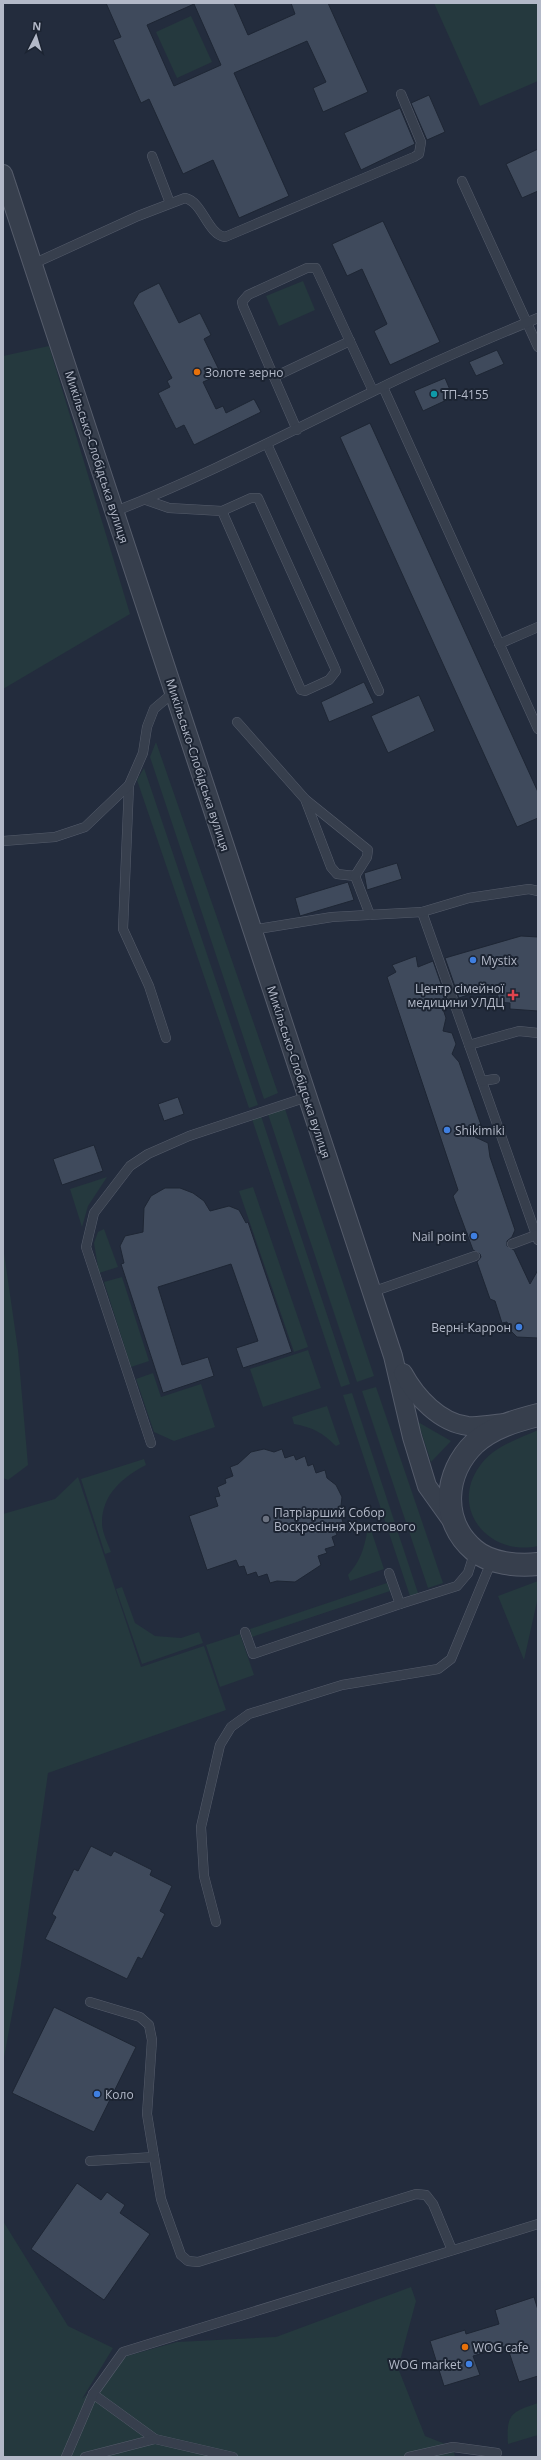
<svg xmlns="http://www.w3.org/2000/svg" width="541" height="2460" font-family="'Open Sans',sans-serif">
	<rect width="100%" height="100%" fill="#232c3d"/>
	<g fill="#25393e">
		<path d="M 434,3 L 538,3 L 538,81 L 480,106 Z"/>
		<path d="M 191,16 L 212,62 L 177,78 L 156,32 Z"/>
		<path d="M 303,281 L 315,310 L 279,326 L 266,296 Z"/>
		<path d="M 49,346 L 130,614 L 3,689 L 3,356 Z"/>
		<path d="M 156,742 L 278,1093 L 264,1099 L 150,757 Z"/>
		<path d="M 144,768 L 258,1105 L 249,1108 L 137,780 Z"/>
		<path d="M 285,1109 L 374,1376 L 357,1382 L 268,1114 Z"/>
		<path d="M 261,1116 L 350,1384 L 341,1387 L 252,1119 Z"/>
		<path d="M 107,1177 L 88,1206 L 82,1227 L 70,1189 Z"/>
		<path d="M 253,1187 L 308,1347 L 294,1352 L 239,1191 Z"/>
		<path d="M 104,1229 L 118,1267 L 99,1273 L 94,1243 L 98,1232 Z"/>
		<path d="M 3,1246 L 18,1350 L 28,1465 L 8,1480 L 3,1478 Z"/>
		<path d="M 122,1277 L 149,1361 L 131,1367 L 104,1282 Z"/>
		<path d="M 308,1350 L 321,1388 L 263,1407 L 250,1369 Z"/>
		<path d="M 153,1373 L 161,1397 L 201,1384 L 215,1427 L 174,1441 L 154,1432 L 136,1379 Z"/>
		<path d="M 376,1387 L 443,1583 L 428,1588 L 362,1391 Z"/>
		<path d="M 352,1393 L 418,1593 L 410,1596 L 343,1395 Z"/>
		<path d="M 327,1406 L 340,1444 L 336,1446 C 323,1433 312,1427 294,1424 L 292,1417 Z"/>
		<path d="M 418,1422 L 451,1441 L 431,1462 Z"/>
		<path d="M 538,1430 L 538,1546 C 490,1557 449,1510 479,1467 C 492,1447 518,1439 538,1430 Z"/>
		<path d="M 144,1459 L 146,1465 C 123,1477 102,1494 102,1523 C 102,1532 108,1544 111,1552 L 105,1554 L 81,1479 Z"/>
		<path d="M 78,1477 L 141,1667 L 204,1646 L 226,1710 L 48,1773 L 20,1971 L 3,2063 L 3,1514 L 55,1499 Z"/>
		<path d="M 371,1530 L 384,1569 L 350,1581 L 348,1575 C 360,1561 364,1550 367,1532 Z"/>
		<path d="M 538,1581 L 538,1597 L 524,1660 L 498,1596 Z"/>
		<path d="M 387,1583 L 390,1591 L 252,1637 L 250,1629 Z"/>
		<path d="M 122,1587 L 135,1623 L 155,1636 L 181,1638 L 199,1632 L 203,1643 L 142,1664 L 116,1589 Z"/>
		<path d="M 240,1634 L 254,1675 L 220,1687 L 206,1645 Z"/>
		<path d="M 3,2221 L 68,2326 L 113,2348 L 82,2399 L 127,2356 L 177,2342 L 276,2337 L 411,2287 L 416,2301 L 398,2368 L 425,2436 L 453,2447 L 455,2457 L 3,2457 Z"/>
		<path d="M 538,2403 L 538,2435 L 508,2444 C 506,2414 511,2412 538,2403 Z"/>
	</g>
	<g fill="#3f4a5c" stroke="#1e2634" fill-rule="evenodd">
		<path d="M 106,3 L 234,3 L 248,35 L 295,14 L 291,3 L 328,3 L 368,92 L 323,112 L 313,88 L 326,82 L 307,41 L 234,73 L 289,196 L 239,218 L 213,160 L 183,174 L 149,99 L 141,103 L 113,40 L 121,37 ZM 194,4 L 221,65 L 174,86 L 147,25 Z"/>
		<path d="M 429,95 L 445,132 L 427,140 L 411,103 Z"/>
		<path d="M 400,108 L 415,144 L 361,170 L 344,133 Z"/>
		<path d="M 538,149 L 538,191 L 522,198 L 506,164 Z"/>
		<path d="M 383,221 L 440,342 L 390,365 L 374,331 L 387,324 L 362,269 L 347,276 L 332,244 Z"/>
		<path d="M 159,283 L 179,323 L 200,313 L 211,335 L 204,339 L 221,374 L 203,382 L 216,409 L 223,406 L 226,413 L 254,399 L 261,412 L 194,445 L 184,425 L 176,429 L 158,393 L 170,387 L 167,381 L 172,378 L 133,303 L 139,293 Z"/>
		<path d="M 497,350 L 504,364 L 476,376 L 469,362 Z"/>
		<path d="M 445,378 L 453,397 L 423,411 L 414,391 Z"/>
		<path d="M 370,423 L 538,792 L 538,818 L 517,827 L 340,437 Z"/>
		<path d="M 364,682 L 374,703 L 329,722 L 321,702 Z"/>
		<path d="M 419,695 L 435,731 L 388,753 L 371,716 Z"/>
		<path d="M 397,863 L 402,879 L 367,890 L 364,873 Z"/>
		<path d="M 348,882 L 354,900 L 300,916 L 295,898 Z"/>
		<path d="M 521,936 L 538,937 L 538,1011 L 510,1009 L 510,1003 L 497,1002 L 499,984 L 459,998 L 445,958 Z"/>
		<path d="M 416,956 L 418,967 L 433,961 L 447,1001 L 441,1003 L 446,1018 L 443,1031 L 452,1033 L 456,1044 L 452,1054 L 459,1062 L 481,1125 L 475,1137 L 488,1143 L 490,1157 L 515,1230 L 512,1237 L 507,1241 L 507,1246 L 514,1250 L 530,1284 L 538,1270 L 538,1338 L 517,1337 L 511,1331 L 507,1322 L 502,1323 L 495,1301 L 490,1299 L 477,1262 L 481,1257 L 480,1254 L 473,1250 L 453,1196 L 458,1190 L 387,977 L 396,972 L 392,965 Z"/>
		<path d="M 178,1097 L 184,1114 L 164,1121 L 158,1104 Z"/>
		<path d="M 94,1145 L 103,1171 L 62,1185 L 53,1159 Z"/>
		<path d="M 165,1188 L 180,1188 L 193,1193 L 204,1201 L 210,1211 L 229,1206 L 239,1210 L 246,1223 L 248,1222 L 292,1352 L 243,1368 L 236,1348 L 258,1341 L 231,1264 L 158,1287 L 182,1365 L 208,1357 L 214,1376 L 163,1393 L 121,1264 L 124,1263 L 120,1246 L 125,1236 L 143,1232 L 144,1208 L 151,1196 Z"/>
		<path d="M 264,1449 L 274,1452 L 282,1449 L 285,1458 L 294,1455 L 296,1460 L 305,1456 L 308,1466 L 313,1464 L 316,1473 L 325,1470 L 327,1478 L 336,1485 L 342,1497 L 340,1514 L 343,1522 L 333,1525 L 337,1535 L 332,1537 L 335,1546 L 325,1549 L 327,1553 L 318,1556 L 321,1565 L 295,1582 L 277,1581 L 270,1583 L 267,1574 L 258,1577 L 256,1572 L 247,1575 L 244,1566 L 239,1567 L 236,1560 L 207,1570 L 189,1516 L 218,1506 L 215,1497 L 220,1496 L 217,1487 L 226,1483 L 225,1479 L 233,1476 L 230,1467 L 238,1464 L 251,1452 Z"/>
		<path d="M 91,1846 L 111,1856 L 114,1851 L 152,1870 L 150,1875 L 172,1886 L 160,1911 L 165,1914 L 142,1959 L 138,1957 L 127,1979 L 45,1939 L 56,1917 L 52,1914 L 74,1869 L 78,1871 Z"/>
		<path d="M 54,2007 L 136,2047 L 94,2132 L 12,2093 Z"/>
		<path d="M 77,2183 L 101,2200 L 107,2192 L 115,2198 L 125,2205 L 120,2213 L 150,2234 L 104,2300 L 31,2249 Z"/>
		<path d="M 534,2297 L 538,2310 L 538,2376 L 519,2382 L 507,2346 L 473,2356 L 480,2375 L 444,2386 L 430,2341 L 465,2330 L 466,2334 L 499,2324 L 495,2310 Z"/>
	</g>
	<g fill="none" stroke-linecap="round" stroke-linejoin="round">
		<defs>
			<g id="service">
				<path d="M 152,156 L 170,203"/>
				<path d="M 462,181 L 538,347"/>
				<path d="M 33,264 L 138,216 L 185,198 C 203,202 207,234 225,237 L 414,157 L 419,154 L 421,142 L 401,94"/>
				<path d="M 274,377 L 350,341"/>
				<path d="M 383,387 L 538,729"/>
				<path d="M 297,430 L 243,306 L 242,302 L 248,295 L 307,268 L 316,268 L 373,391"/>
				<path d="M 267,444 L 379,691"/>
				<path d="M 146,500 L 169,508 L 222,511 L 251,498 L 258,498 L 334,666 L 336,671 L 329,680 L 305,691 L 301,690 L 222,511"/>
				<path d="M 116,511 C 203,477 287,433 372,392 C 426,365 482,341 538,318"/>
				<path d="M 499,644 L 538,627"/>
				<path d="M 237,722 L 305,799 L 331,867 L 337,874 L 355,876 L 370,915"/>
				<path d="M 129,785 L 123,929 L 149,986 L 166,1038"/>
				<path d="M 306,800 L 368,850 L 367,857 L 355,876"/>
				<path d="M 3,841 L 55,837 L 85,827 L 129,785 L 143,753 L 147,727 L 154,709 L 174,692"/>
				<path d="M 422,912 L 538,1240"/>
				<path d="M 252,930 L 332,917 L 422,912 L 469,898 L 529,889 L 538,891"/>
				<path d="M 469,1045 L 519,1031 L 538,1033"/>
				<path d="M 482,1081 L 495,1079"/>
				<path d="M 512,1244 L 536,1235"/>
				<path d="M 372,1292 L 475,1256"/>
				<path d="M 151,1443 L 86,1247 L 94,1213 L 130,1166 L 148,1154 L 189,1136 L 307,1097"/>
				<path d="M 400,1604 L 457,1586 L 468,1573 L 475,1551"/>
				<path d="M 245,1632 L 253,1654 L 400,1604 L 389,1573"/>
				<path d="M 216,1922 L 204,1876 L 201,1827 L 220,1745 L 231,1727 L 249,1714 L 342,1685 L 438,1669 L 451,1659 L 492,1560"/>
				<path d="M 90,2002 L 140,2017 L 149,2025 L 152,2040 L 147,2114 L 161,2199 L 181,2255 L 188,2261 L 198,2262 L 416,2194 L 426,2195 L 433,2204 L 452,2250"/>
				<path d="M 90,2161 L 154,2157"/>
				<path d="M 93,2394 L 155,2439 L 233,2457"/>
				<path d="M 66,2457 L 93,2394 L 123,2352 L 538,2224"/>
				<path d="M 85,2457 L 155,2439"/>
				<path d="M 409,2457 L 453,2447 L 497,2453"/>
			</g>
			<g id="minor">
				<path d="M 3,174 L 393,1356 L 412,1437 L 427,1486 L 452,1521"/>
				<path d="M 403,1373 C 416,1397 440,1423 468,1426 C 480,1427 494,1424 505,1423"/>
			</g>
			<path id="tertiary" d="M 538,1415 C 515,1421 493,1427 475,1443 C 444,1473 440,1521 474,1550 C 490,1564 518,1566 538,1564"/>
		</defs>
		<use href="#service" stroke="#555c6b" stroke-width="10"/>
		<use href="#minor" stroke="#555c6b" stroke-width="20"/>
		<use href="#tertiary" stroke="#555c6b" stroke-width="24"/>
		<use href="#service" stroke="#373f4d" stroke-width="9"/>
		<use href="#minor" stroke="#373f4d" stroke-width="18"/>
		<use href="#tertiary" stroke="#373f4d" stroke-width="22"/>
	</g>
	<g fill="#e8710a" stroke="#1c2432" stroke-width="1.5">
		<circle cx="197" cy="372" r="4"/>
		<circle cx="465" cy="2347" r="4"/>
	</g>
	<circle fill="#0f9aa8" stroke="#1c2432" stroke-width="1.5" cx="434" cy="394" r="4"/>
	<g fill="#3f7fe0" stroke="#1c2432" stroke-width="1.5">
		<circle cx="473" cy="960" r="4"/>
		<circle cx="447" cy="1130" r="4"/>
		<circle cx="474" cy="1236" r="4"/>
		<circle cx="519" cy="1327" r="4"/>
		<circle cx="97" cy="2094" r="4"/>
		<circle cx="469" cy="2364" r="4"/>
	</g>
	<path fill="#e0444e" stroke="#1c2432" stroke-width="1.5" d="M511 989h4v4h4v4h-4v4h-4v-4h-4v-4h4z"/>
	<circle fill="#6b7280" stroke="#1c2432" stroke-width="1.5" cx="266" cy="1519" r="4"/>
	<g text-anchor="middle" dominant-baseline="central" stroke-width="4" stroke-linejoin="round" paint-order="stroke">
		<g font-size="12" fill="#b3b9c8" stroke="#1c2432" text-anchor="start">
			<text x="205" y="372">Золоте зерно</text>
			<text x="442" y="394">ТП-4155</text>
			<text x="481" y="960">Mystix</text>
			<text x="504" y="988" text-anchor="end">Центр сімейної<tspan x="504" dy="14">медицини УЛДЦ</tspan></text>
			<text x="455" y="1130">Shikimiki</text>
			<text x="466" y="1236" text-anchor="end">Nail point</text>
			<text x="511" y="1327" text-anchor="end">Верні-Каррон</text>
			<text x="274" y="1512">Патріарший Собор<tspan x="274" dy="14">Воскресіння Христового</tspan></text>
			<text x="105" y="2094">Коло</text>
			<text x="473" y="2347">WOG cafe</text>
			<text x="461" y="2364" text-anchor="end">WOG market</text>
		</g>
		<g font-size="12" fill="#b3b9c8" stroke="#1c2432">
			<text transform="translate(97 457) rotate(72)">Микільсько-Слобідська вулиця</text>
			<text transform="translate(198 765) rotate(72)">Микільсько-Слобідська вулиця</text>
			<text transform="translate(299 1072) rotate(72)">Микільсько-Слобідська вулиця</text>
		</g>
	</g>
	<rect width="541" height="2460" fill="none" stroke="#b3b9c8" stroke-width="8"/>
	<g transform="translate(36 36) rotate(5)" stroke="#1c2432" stroke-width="3" paint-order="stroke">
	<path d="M0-3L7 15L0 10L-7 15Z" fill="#b3b9c8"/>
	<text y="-6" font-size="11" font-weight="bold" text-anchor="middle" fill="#b3b9c8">N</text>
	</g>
</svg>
